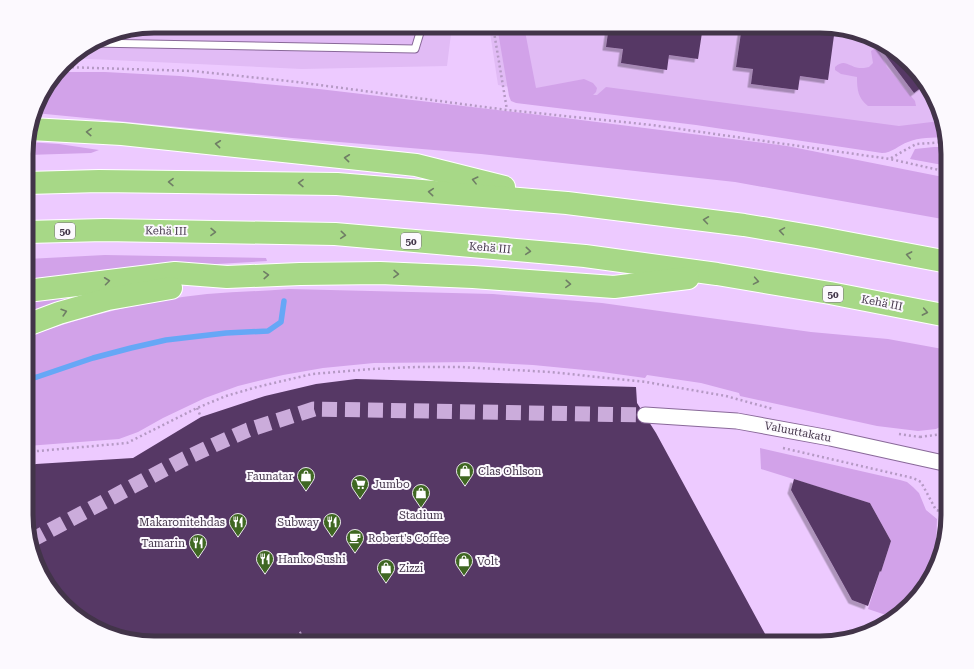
<svg xmlns="http://www.w3.org/2000/svg" width="974" height="669" font-family="'Roboto Serif',serif">
	<defs>
		<filter id="shadow"><feDropShadow dx="-3.5" dy="3.5" stdDeviation="0" flood-color="#0004"/></filter>
	</defs>
	<rect width="100%" height="100%" fill="#edcaff"/>
	<g fill="#e1bbf5">
		<path d="M 154,26 L 452,26 L 447,66 L 302,69 L 69,58 L 105,36 Z"/>
		<path d="M 489,26 L 829,26 L 862,33 L 898,52 L 931,90 L 944,132 L 848,142 L 498,85 Z"/>
	</g>
	<g fill="#d2a2e9">
		<path d="M 497,26 L 524,26 L 536,88 L 584,79 L 593,83 L 597,88 L 596,92 L 593,95 L 597,95 L 606,87 L 899,126 L 940,121 L 945,137 C 933,138 919,137 908,142 C 899,145 892,153 882,153 L 696,125 L 516,103 L 511,101 L 509,96 Z"/>
		<path d="M 874,49 L 879,51 L 887,67 L 915,101 L 916,106 L 868,106 C 858,98 857,90 857,77 L 841,74 L 835,70 L 835,67 C 845,58 849,67 859,68 C 862,68 866,68 869,67 L 873,63 L 871,51 Z"/>
		<path d="M 58,72 L 105,72 L 180,76 L 319,89 L 565,118 L 787,146 L 948,178 L 948,220 L 735,182 L 481,154 L 292,138 L 35,113 L 39,97 Z"/>
		<path d="M 27,142 L 59,144 L 99,150 L 91,153 L 27,155 Z"/>
		<path d="M 934,147 L 948,147 L 948,166 L 910,159 L 915,149 Z"/>
		<path d="M 105,255 L 266,258 L 267,261 L 165,267 L 27,281 L 27,259 Z"/>
		<path d="M 289,289 L 493,294 L 602,303 L 811,332 L 888,339 L 948,350 L 948,423 L 936,429 L 918,431 L 877,426 L 740,396 L 739,393 L 701,383 L 647,375 L 645,378 L 595,371 L 533,365 L 473,362 L 374,363 L 323,368 L 283,375 L 238,386 L 205,398 L 163,418 L 138,432 L 119,439 L 27,446 L 27,337 C 85,316 146,300 207,294 C 234,292 262,291 289,289 Z"/>
		<path d="M 78,296 L 76,299 L 27,316 L 27,301 Z"/>
		<path d="M 760,448 L 900,480 L 907,482 L 913,487 L 919,493 L 926,510 L 937,519 L 936,547 L 925,587 L 922,593 L 892,617 L 868,609 L 880,571 L 881,572 L 891,541 L 870,503 L 761,469 Z"/>
	</g>
	<g fill="none" stroke-linecap="round" stroke-linejoin="round">
		<path stroke="#66a7f6" stroke-width="5.5" d="M 27,379 L 37,377 L 93,358 L 131,348 L 166,340 L 226,333 L 268,331 L 281,322 L 284,301"/>
	</g>
	<g fill="#573965" filter="url(#shadow)">
		<path d="M 609,26 L 703,26 L 698,59 L 669,55 L 667,70 L 621,63 L 623,49 L 606,47 Z"/>
		<path d="M 742,26 L 829,26 L 835,28 L 828,80 L 800,76 L 798,90 L 751,84 L 753,69 L 736,67 Z"/>
		<path d="M 874,40 L 898,52 L 926,84 L 914,93 Z"/>
		<path d="M 356,379 L 636,387 L 637,403 L 656,433 L 770,643 L 145,643 L 112,636 L 76,617 L 43,579 L 27,532 L 27,467 L 36,464 L 133,458 L 201,417 L 265,396 L 316,384 Z"/>
		<path d="M 794,479 L 870,503 L 891,541 L 881,572 L 880,571 L 868,606 L 852,600 L 791,490 Z"/>
	</g>
	<g fill="none" stroke-linecap="round" stroke-linejoin="round">
		<path stroke="#cbacdb" stroke-width="15" stroke-dasharray="15 8" stroke-linecap="butt" d="M 30,541 L 184,459 L 214,445 L 248,430 L 314,409 L 645,415"/>
		<defs>
			<path id="service" d="M 93,43 L 415,49 L 422,26"/>
			<path id="minor" d="M 645,415 L 737,421 L 830,438 L 948,464"/>
			<g id="trunk">
				<path d="M 30,129 L 122,134 L 416,165 L 504,187"/>
				<path d="M 27,183 L 99,181 L 337,184 L 567,203 L 744,225 L 816,237 L 948,262"/>
				<path d="M 27,232 L 104,230 L 335,234 L 585,256 L 717,274 L 830,293 L 948,316"/>
				<path d="M 27,291 L 175,273 L 227,277 L 300,274 L 380,273 L 473,277 L 614,287 L 688,278"/>
				<path d="M 27,325 L 59,313 L 108,299 L 171,288"/>
			</g>
		</defs>
		<use href="#service" stroke="#896999" stroke-width="9"/>
		<use href="#minor" stroke="#896999" stroke-width="17"/>
		<use href="#trunk" stroke="#fff" stroke-width="24"/>
		<g stroke="#b599c4" stroke-width="2.5" stroke-dasharray="2 3" stroke-linecap="butt">
			<path d="M 493,26 L 507,110"/>
			<path d="M 62,67 L 193,71 L 297,82 L 507,110 L 652,125 L 890,159 L 948,172"/>
			<path d="M 891,158 L 916,144 L 947,142"/>
			<path d="M 197,408 L 201,417"/>
			<path d="M 899,434 L 920,437"/>
			<path d="M 920,437 L 942,434 L 948,431"/>
			<path d="M 783,448 L 913,478 L 921,482 L 936,510 L 948,513"/>
			<path d="M 27,452 L 127,443 L 197,408 L 226,396 L 257,387 L 312,374 L 372,369 L 416,367 L 461,367 L 550,372 L 646,382 L 726,396 L 773,409"/>
			<path d="M 289,639 L 292,643"/>
			<path d="M 282,643 L 302,632"/>
		</g>
		<use href="#service" stroke="#fff" stroke-width="7"/>
		<use href="#minor" stroke="#fff" stroke-width="15"/>
		<use href="#trunk" stroke="#a7d887" stroke-width="22"/>
	</g>
	<defs><path id="oneway-chevron" d="M-2-3.5L2.5 0L-2 3.5" fill="none" stroke-width="1.6" stroke-linecap="round" stroke-linejoin="round"/></defs>
	<g stroke="#6f7e65">
		<use href="#oneway-chevron" transform="translate(89 132) rotate(-177)"/>
		<use href="#oneway-chevron" transform="translate(218 144) rotate(-174)"/>
		<use href="#oneway-chevron" transform="translate(347 158) rotate(-174)"/>
		<use href="#oneway-chevron" transform="translate(475 180) rotate(-166)"/>
		<use href="#oneway-chevron" transform="translate(171 182) rotate(-179)"/>
		<use href="#oneway-chevron" transform="translate(301 183) rotate(-179)"/>
		<use href="#oneway-chevron" transform="translate(431 192) rotate(-175)"/>
		<use href="#oneway-chevron" transform="translate(706 220) rotate(-172)"/>
		<use href="#oneway-chevron" transform="translate(782 231) rotate(-171)"/>
		<use href="#oneway-chevron" transform="translate(213 232) rotate(1)"/>
		<use href="#oneway-chevron" transform="translate(343 235) rotate(5)"/>
		<use href="#oneway-chevron" transform="translate(528 251) rotate(5)"/>
		<use href="#oneway-chevron" transform="translate(909 255) rotate(-169)"/>
		<use href="#oneway-chevron" transform="translate(396 274) rotate(2)"/>
		<use href="#oneway-chevron" transform="translate(266 275) rotate(-3)"/>
		<use href="#oneway-chevron" transform="translate(107 281) rotate(-7)"/>
		<use href="#oneway-chevron" transform="translate(756 281) rotate(10)"/>
		<use href="#oneway-chevron" transform="translate(568 284) rotate(4)"/>
		<use href="#oneway-chevron" transform="translate(64 312) rotate(-17)"/>
		<use href="#oneway-chevron" transform="translate(925 312) rotate(11)"/>
	</g>
	<defs>
		<symbol id="shop-pin" viewBox="-11 -11 22 30"><path d="M0 17L-7.5 6A9.5 9.5 0 1 1 7.5 6Z" fill="#3f6722" stroke="#fcf9fe"/><path d="M-5-2.5h2.3a2.7 3.5 0 0 1 5.4 0H5L5.5 6h-11ZM-1.5-2.5h3a1.5 2.3 0 0 0-3 0Z" fill="#fff"/></symbol>
		<symbol id="supermarket-pin" viewBox="-11 -11 22 30"><path d="M0 17L-7.5 6A9.5 9.5 0 1 1 7.5 6Z" fill="#3f6722" stroke="#fcf9fe"/><path d="M-6-5.5h2.5l.6 2H6L4.5 2H-2.5L-4.4-4H-6ZM-1.5 3.2a1.3 1.3 0 1 0 .1 0ZM3 3.2a1.3 1.3 0 1 0 .1 0Z" fill="#fff"/></symbol>
		<symbol id="restaurant-pin" viewBox="-11 -11 22 30"><path d="M0 17L-7.5 6A9.5 9.5 0 1 1 7.5 6Z" fill="#3f6722" stroke="#fcf9fe"/><path d="M-5-6h1v4h1v-4h1v4h1v-4h1v5L-1.5 .5V6h-2V.5L-5-1ZM5-6V6H3V1.5H1.5Q1.5-4 5-6Z" fill="#fff"/></symbol>
		<symbol id="cafe-pin" viewBox="-11 -11 22 30"><path d="M0 17L-7.5 6A9.5 9.5 0 1 1 7.5 6Z" fill="#3f6722" stroke="#fcf9fe"/><path d="M-5.5-4.5H6V0H3Q3 3.5 0 3.5H-2.5Q-5.5 3.5-5.5 0ZM3-3.2v2h1.7v-2ZM-6 4.5H4V6H-6Z" fill="#fff"/></symbol>
	</defs>
	<g fill-rule="evenodd">
		<use href="#shop-pin" x="455" y="461" width="20" height="27"/>
		<use href="#shop-pin" x="296" y="466" width="20" height="27"/>
		<use href="#supermarket-pin" x="350" y="474" width="20" height="27"/>
		<use href="#shop-pin" x="411" y="483" width="20" height="27"/>
		<use href="#restaurant-pin" x="228" y="512" width="20" height="27"/>
		<use href="#restaurant-pin" x="322" y="512" width="20" height="27"/>
		<use href="#cafe-pin" x="345" y="528" width="20" height="27"/>
		<use href="#restaurant-pin" x="188" y="533" width="20" height="27"/>
		<use href="#restaurant-pin" x="255" y="549" width="20" height="27"/>
		<use href="#shop-pin" x="454" y="551" width="20" height="27"/>
		<use href="#shop-pin" x="376" y="558" width="20" height="27"/>
	</g>
	<g text-anchor="middle" dominant-baseline="central" stroke-width="4" stroke-linejoin="round" paint-order="stroke">
		<g fill="#fcf9fe" stroke="#7a6f7f" stroke-width="1">
			<rect x="55" y="223" width="20" height="16" rx="3"/>
			<rect x="401" y="233" width="20" height="16" rx="3"/>
			<rect x="823" y="286" width="20" height="16" rx="3"/>
		</g>
		<g font-size="10" font-weight="bold" fill="#423449">
			<text x="65" y="231">50</text>
			<text x="411" y="241">50</text>
			<text x="833" y="294">50</text>
		</g>
		<g font-size="11" fill="#423449" stroke="#fcf9fe">
			<text transform="translate(166 231) rotate(1)">Kehä III</text>
			<text transform="translate(490 248) rotate(5)">Kehä III</text>
			<text transform="translate(882 303) rotate(11)">Kehä III</text>
			<text transform="translate(798 432) rotate(11)">Valuuttakatu</text>
		</g>
		<g font-size="11" fill="#423449" stroke="#fcf9fe" text-anchor="start">
			<text x="478" y="471">Clas Ohlson</text>
			<text x="293" y="476" text-anchor="end">Faunatar</text>
			<text x="373" y="484">Jumbo</text>
			<text x="421" y="515" text-anchor="middle">Stadium</text>
			<text x="225" y="522" text-anchor="end">Makaronitehdas</text>
			<text x="319" y="522" text-anchor="end">Subway</text>
			<text x="368" y="538">Robert's Coffee</text>
			<text x="185" y="543" text-anchor="end">Tamarin</text>
			<text x="278" y="559">Hanko Sushi</text>
			<text x="477" y="561">Volt</text>
			<text x="399" y="568">Zizzi</text>
		</g>
	</g>
	<path d="M0 0H974V669H0ZM154 33H820A121 121 0 0 1 941 154V515A121 121 0 0 1 820 636H154A121 121 0 0 1 33 515V154A121 121 0 0 1 154 33Z" fill="#fcf9fe" fill-rule="evenodd"/>
	<path fill="none" stroke="#423449" stroke-width="5" d="M154 33H820A121 121 0 0 1 941 154V515A121 121 0 0 1 820 636H154A121 121 0 0 1 33 515V154A121 121 0 0 1 154 33Z"/>
</svg>
